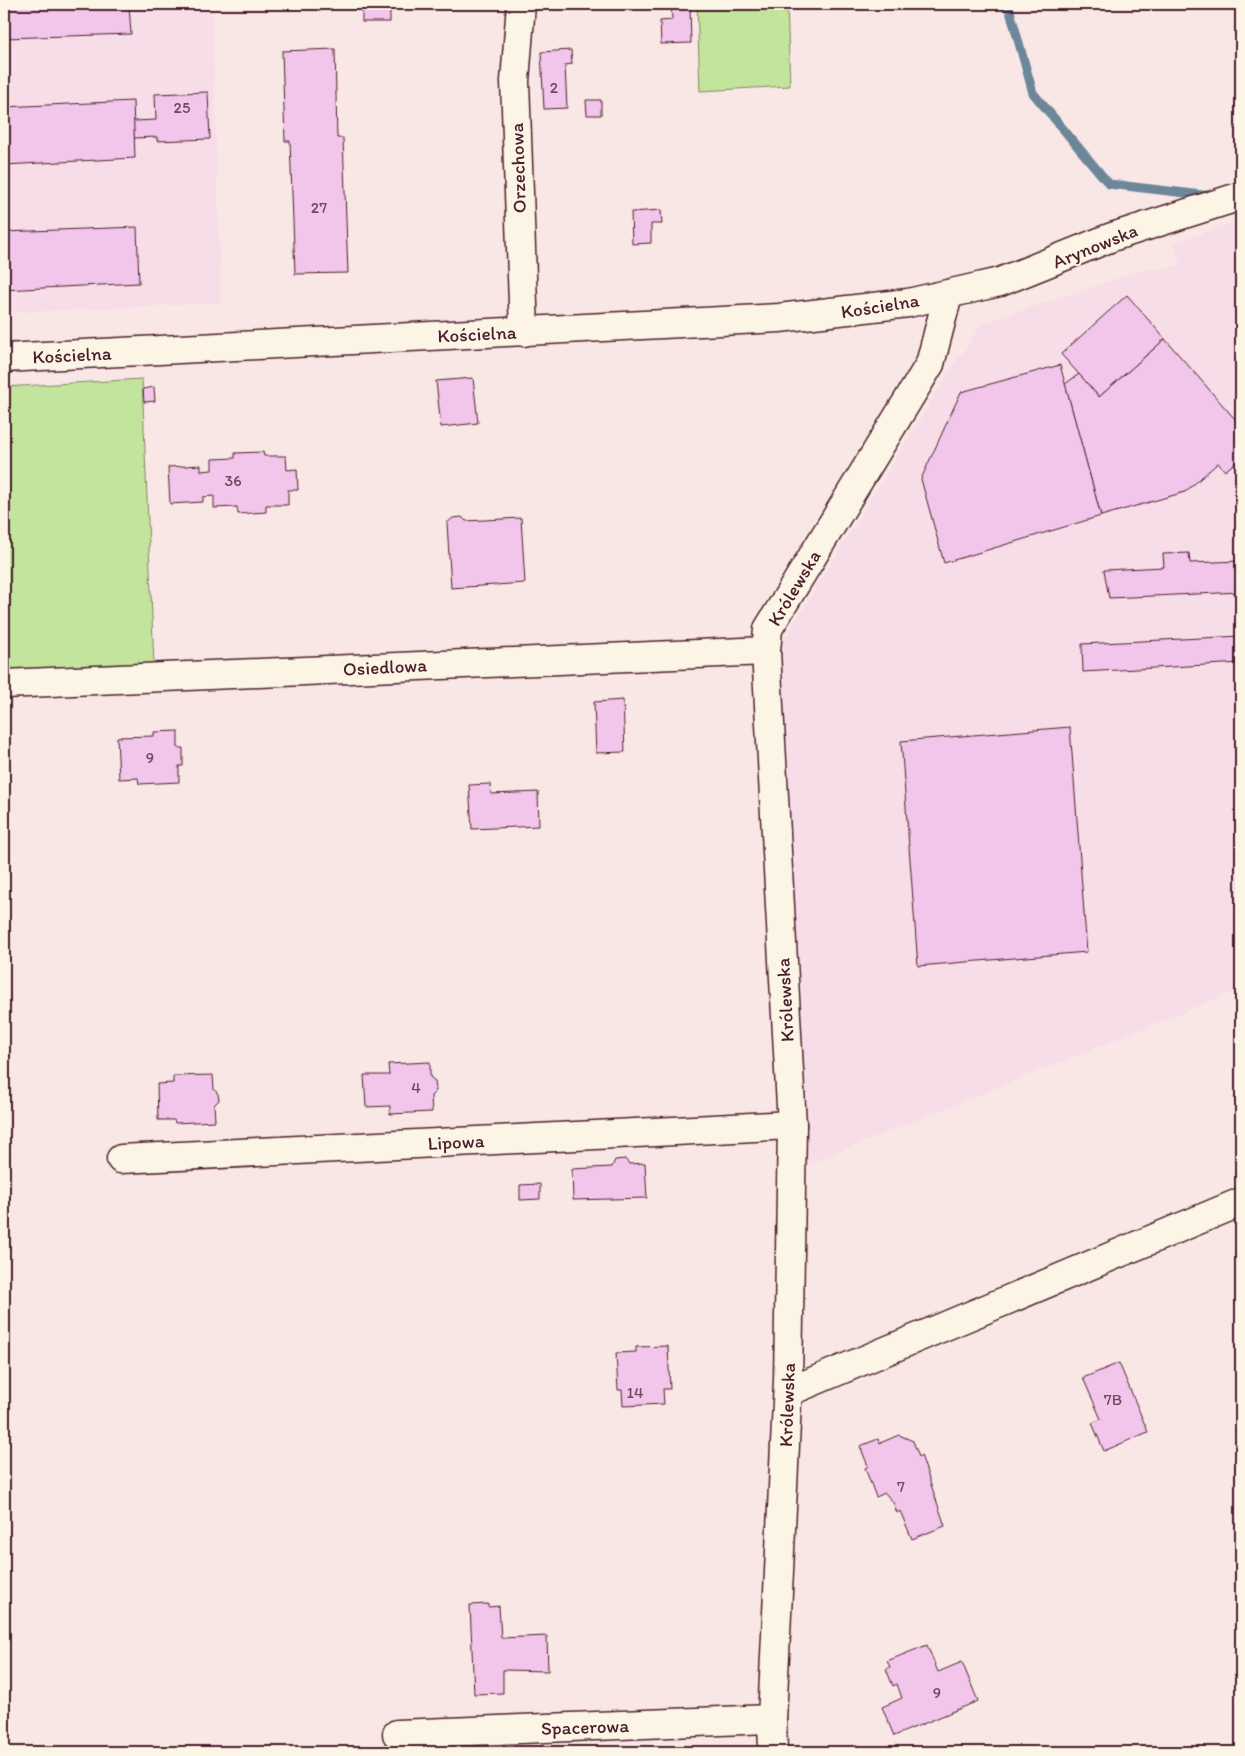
<svg xmlns="http://www.w3.org/2000/svg" width="1245" height="1756" font-family="Itim,sans-serif">
	<rect width="100%" height="100%" fill="#f9e7e6"/>
	<filter id="ink" filterUnits="userSpaceOnUse"><feTurbulence type="fractalNoise" baseFrequency=".02" numOctaves="2"/><feDisplacementMap in="SourceGraphic" scale="10" xChannelSelector="R" yChannelSelector="G"/><feConvolveMatrix kernelMatrix="1 2 1 2 8 2 1 2 1" color-interpolation-filters="sRGB"/></filter>
	<g filter="url(#ink)">
		<g fill="#f7dde7">
			<path d="M 4,4 L 212,4 L 221,303 L 4,313 Z"/>
			<path d="M 1241,221 L 1241,989 L 806,1165 L 782,643 L 960,354 L 964,352 L 981,324 L 1148,268 L 1152,270 L 1181,265 L 1173,242 Z"/>
		</g>
		<g fill="#c2e49d" stroke="#868264">
			<path d="M 697,4 L 787,4 L 790,86 L 700,91 Z"/>
			<path d="M 142,379 L 154,665 L 4,672 L 4,387 Z"/>
		</g>
		<g fill="none" stroke-linecap="round" stroke-linejoin="round">
			<path stroke="#6c869a" stroke-width="9" d="M 1008,4 L 1033,93 L 1109,184 L 1211,196"/>
		</g>
		<g fill="#f2c5ea" stroke="#4a1f2b">
			<path d="M 4,4 L 129,4 L 131,34 L 4,38 Z"/>
			<rect x="362" y="4" width="28" height="18"/>
			<path d="M 671,4 L 690,4 L 691,43 L 661,44 L 660,21 L 672,20 Z"/>
			<path d="M 335,49 L 337,138 L 343,138 L 348,273 L 295,274 L 290,141 L 285,141 L 282,51 Z"/>
			<path d="M 571,50 L 572,64 L 565,65 L 567,108 L 544,109 L 541,52 Z"/>
			<path d="M 208,92 L 210,139 L 157,141 L 157,137 L 135,138 L 134,140 L 133,119 L 135,121 L 156,120 L 155,94 Z"/>
			<path d="M 586,100 L 601,100 L 601,115 L 587,115 Z"/>
			<path d="M 133,101 L 135,158 L 4,165 L 4,107 Z"/>
			<path d="M 661,210 L 662,224 L 651,224 L 651,243 L 632,244 L 631,212 Z"/>
			<path d="M 137,227 L 139,283 L 4,290 L 4,232 Z"/>
			<path d="M 1127,295 L 1165,339 L 1099,397 L 1061,354 Z"/>
			<path d="M 1165,339 L 1241,426 L 1241,458 L 1225,471 L 1218,463 L 1185,492 L 1101,516 L 1065,384 L 1079,374 L 1099,397 Z"/>
			<path d="M 1060,365 L 1101,516 L 944,563 L 921,479 L 961,392 Z"/>
			<path d="M 473,378 L 478,423 L 441,427 L 436,381 Z"/>
			<path d="M 154,387 L 155,401 L 144,402 L 143,389 Z"/>
			<path d="M 263,452 L 264,456 L 286,456 L 287,470 L 297,469 L 298,490 L 288,490 L 288,505 L 266,505 L 266,512 L 238,514 L 237,507 L 214,508 L 214,496 L 203,497 L 203,502 L 170,504 L 168,467 L 201,465 L 201,471 L 212,470 L 212,459 L 235,458 L 235,453 Z"/>
			<path d="M 462,517 L 466,521 L 521,518 L 525,583 L 451,588 L 447,523 L 453,518 Z"/>
			<path d="M 1238,535 L 1241,535 L 1241,580 L 1240,561 Z"/>
			<path d="M 1189,553 L 1190,563 L 1240,561 L 1241,592 L 1109,598 L 1104,570 L 1164,567 L 1163,554 Z"/>
			<path d="M 1241,636 L 1241,663 L 1083,672 L 1082,644 Z"/>
			<path d="M 623,700 L 625,752 L 596,753 L 594,702 Z"/>
			<path d="M 1070,727 L 1087,952 L 918,966 L 901,741 Z"/>
			<path d="M 178,731 L 178,748 L 183,748 L 183,766 L 179,766 L 179,782 L 139,784 L 138,778 L 119,779 L 117,737 L 154,736 L 154,732 Z"/>
			<path d="M 490,784 L 491,794 L 538,792 L 539,826 L 472,829 L 469,785 Z"/>
			<path d="M 430,1062 L 430,1077 L 435,1081 L 436,1091 L 431,1096 L 432,1112 L 390,1114 L 390,1106 L 366,1107 L 364,1075 L 389,1075 L 388,1064 Z"/>
			<path d="M 213,1075 L 214,1089 L 218,1094 L 219,1100 L 214,1105 L 215,1121 L 175,1123 L 174,1120 L 158,1120 L 157,1084 L 173,1083 L 173,1076 Z"/>
			<path d="M 625,1159 L 629,1164 L 645,1163 L 647,1198 L 573,1200 L 572,1169 L 612,1167 L 615,1160 Z"/>
			<path d="M 540,1184 L 540,1199 L 520,1200 L 520,1185 Z"/>
			<path d="M 668,1346 L 670,1389 L 663,1389 L 664,1404 L 623,1406 L 622,1390 L 618,1390 L 616,1353 L 636,1352 L 636,1347 Z"/>
			<path d="M 1119,1363 L 1148,1432 L 1104,1451 L 1092,1423 L 1101,1419 L 1083,1378 Z"/>
			<path d="M 899,1435 L 913,1441 L 919,1457 L 921,1455 L 945,1526 L 912,1539 L 900,1511 L 897,1513 L 893,1502 L 885,1493 L 876,1497 L 865,1468 L 868,1466 L 860,1446 L 878,1439 L 880,1443 Z"/>
			<path d="M 488,1604 L 488,1607 L 499,1606 L 501,1638 L 547,1636 L 548,1671 L 503,1670 L 503,1693 L 474,1694 L 470,1605 Z"/>
			<path d="M 927,1645 L 938,1672 L 962,1662 L 978,1701 L 894,1736 L 882,1707 L 902,1698 L 897,1684 L 893,1686 L 886,1669 L 890,1667 L 887,1661 Z"/>
		</g>
		<g fill="none" stroke-linecap="round" stroke-linejoin="round">
			<defs>
				<g id="minor">
					<path d="M 521,4 L 515,81 L 524,332"/>
					<path d="M 4,358 L 779,318 L 908,303 L 1000,282 L 1112,237 L 1241,196"/>
					<path d="M 4,684 L 766,651"/>
					<path d="M 121,1159 L 792,1125"/>
					<path d="M 788,1392 L 1241,1202"/>
					<path d="M 397,1734 L 772,1719"/>
					<path d="M 773,1752 L 772,1719 L 788,1381 L 792,1125 L 766,651 L 768,629 L 930,364 L 948,295"/>
				</g>
			</defs>
			<use href="#minor" stroke="#4a1f2b" stroke-width="31"/>
			<use href="#minor" stroke="#fcf5e5" stroke-width="28"/>
		</g>
	</g>
	<g text-anchor="middle" dominant-baseline="central" stroke-width="4" stroke-linejoin="round" paint-order="stroke">
		<g font-size="16" fill="#74485b">
			<text x="554" y="87">2</text>
			<text x="182" y="107">25</text>
			<text x="319" y="207">27</text>
			<text x="233" y="480">36</text>
			<text x="150" y="757">9</text>
			<text x="416" y="1087">4</text>
			<text x="635" y="1392">14</text>
			<text x="1113" y="1399">7B</text>
			<text x="901" y="1486">7</text>
			<text x="937" y="1692">9</text>
		</g>
		<g font-size="19" fill="#4a1f2b" stroke="#fcf5e5">
			<text transform="translate(518 168) rotate(-92)">Orzechowa</text>
			<text transform="translate(1095 246) rotate(-22)">Arynowska</text>
			<text transform="translate(880 306) rotate(-9)">Kościelna</text>
			<text transform="translate(477 334) rotate(-3)">Kościelna</text>
			<text transform="translate(72 355) rotate(-3)">Kościelna</text>
			<text transform="translate(794 588) rotate(-59)">Królewska</text>
			<text transform="translate(385 667) rotate(-3)">Osiedlowa</text>
			<text transform="translate(785 1000) rotate(-93)">Królewska</text>
			<text transform="translate(456 1142) rotate(-3)">Lipowa</text>
			<text transform="translate(787 1405) rotate(-88)">Królewska</text>
			<text transform="translate(585 1727) rotate(-2)">Spacerowa</text>
		</g>
	</g>
	<rect width="1245" height="1756" fill="none" stroke="#fcf5e5" stroke-width="20"/>
	<rect x="10" y="10" width="1225" height="1736" fill="none" stroke="#4a1f2b" stroke-width="2" filter="url(#ink)"/>
</svg>
